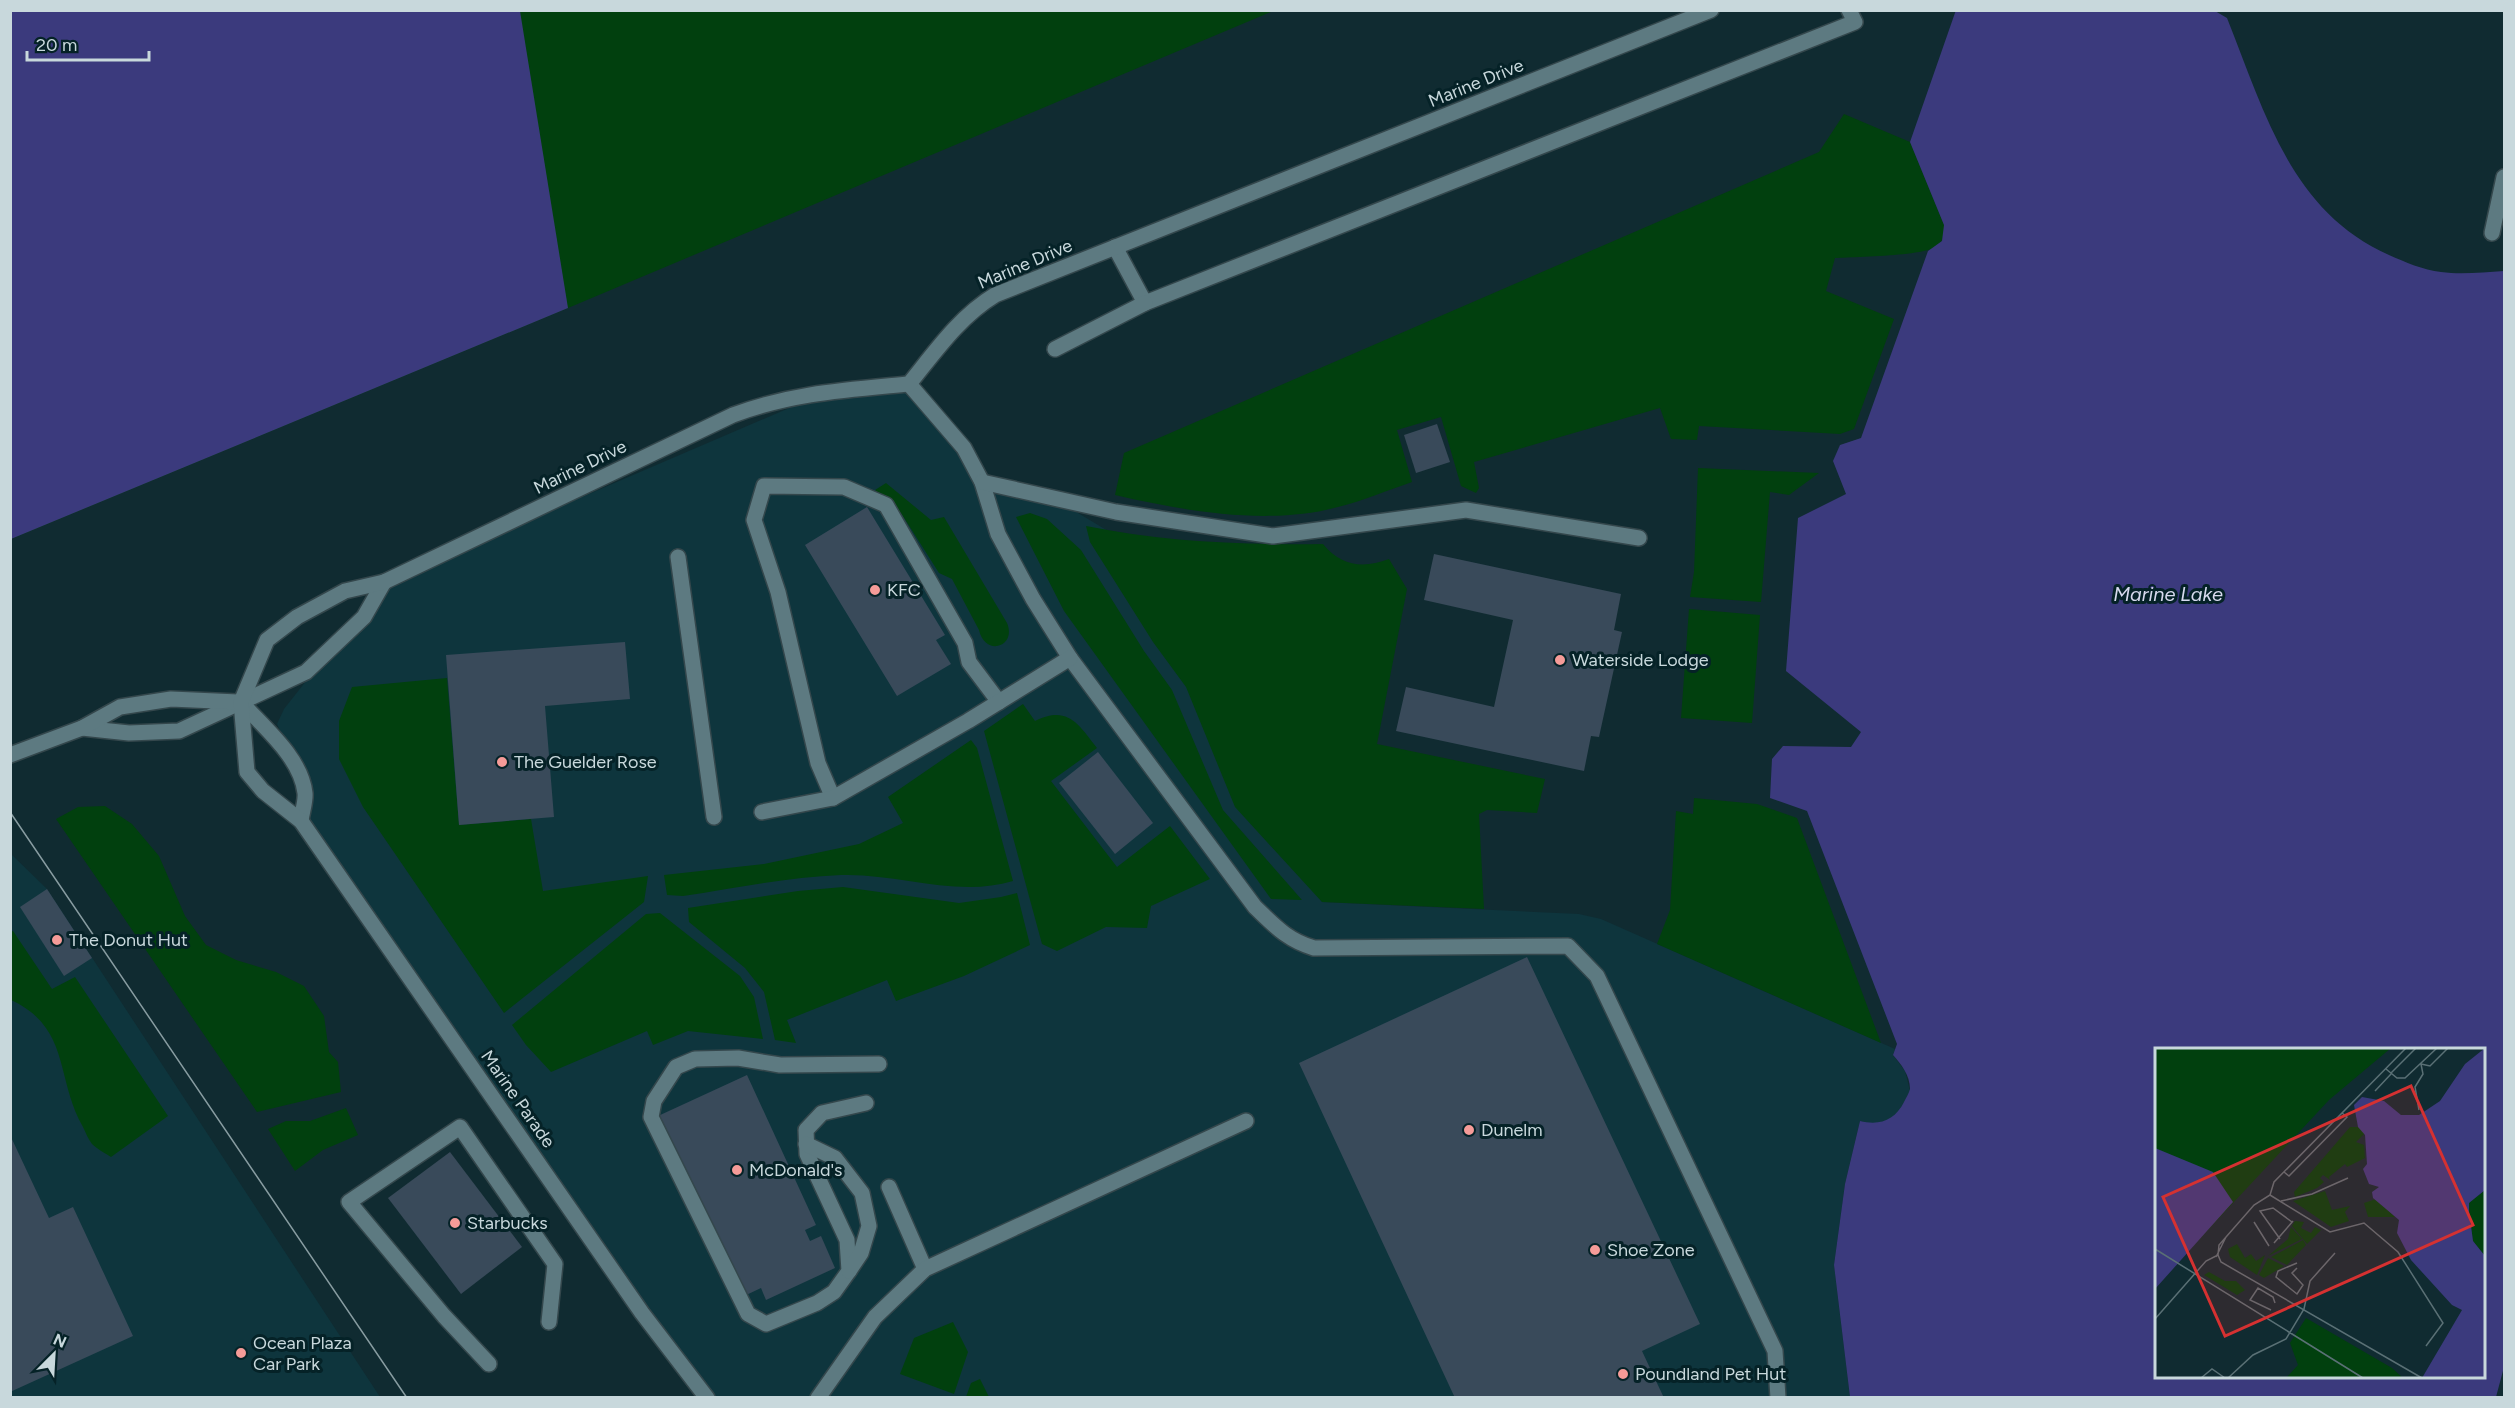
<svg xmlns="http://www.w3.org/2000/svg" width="2515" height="1408" font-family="Figtree,sans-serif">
	<rect width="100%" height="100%" fill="#102b31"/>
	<g fill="#0e353d">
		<path d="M 909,384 L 982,482 L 1053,498 L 1108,531 L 1322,902 L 1579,914 L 1601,919 L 1895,1049 L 1893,1055 L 1905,1071 L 1910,1091 L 1900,1110 L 1893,1117 L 1883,1122 L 1871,1124 L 1860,1121 L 1845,1184 L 1834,1265 L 1850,1397 L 711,1397 L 467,1060 L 301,821 L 298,770 L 277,724 L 284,709 L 384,582 L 824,393 Z"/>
		<path d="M 10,853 L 47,889 L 380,1397 L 11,1397 Z"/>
	</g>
	<g fill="#01400e">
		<path d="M 11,11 L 1273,11 L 568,308 L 11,539 Z"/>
		<path d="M 1844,114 L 1910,142 L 1944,225 C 1944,233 1944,241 1937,246 C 1926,256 1854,257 1835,258 L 1826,291 L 1894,319 L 1854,429 L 1840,434 L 1699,426 L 1697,440 L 1671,439 L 1660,408 L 1474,462 L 1479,488 L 1476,493 L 1461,486 L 1441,417 L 1397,430 L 1412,482 C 1388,490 1363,501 1338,507 C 1269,526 1184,511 1115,495 L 1124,453 L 1819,152 Z"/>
		<path d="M 1698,468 L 1819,473 L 1789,495 L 1770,492 L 1761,602 L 1690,597 L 1694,572 Z"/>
		<path d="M 886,483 L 931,520 L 944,517 L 1007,623 C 1017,647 985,657 979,630 L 952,579 L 939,573 L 901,513 L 875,490 Z"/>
		<path d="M 1030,513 L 1047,519 L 1081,550 L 1144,651 L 1172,690 L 1223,810 L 1302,900 L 1271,899 L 1064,611 L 1016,517 Z"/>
		<path d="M 1086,526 C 1164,542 1243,545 1323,544 C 1341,566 1363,569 1389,559 L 1407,589 L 1377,744 L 1545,779 L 1537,813 L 1487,810 L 1479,814 L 1484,909 L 1322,902 L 1235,807 L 1186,687 L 1153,642 L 1090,542 Z"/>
		<path d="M 1689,609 L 1760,615 L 1752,723 L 1681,718 Z"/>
		<path d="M 447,678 L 459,825 L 531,819 L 543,891 L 648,876 L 644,902 L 504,1013 L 363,807 L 339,759 L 339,721 L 352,687 Z"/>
		<path d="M 1023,704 L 1035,721 C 1068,705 1078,724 1097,748 L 1051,781 L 1117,867 L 1170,826 L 1210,879 L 1151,906 L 1147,928 L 1106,927 L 1057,951 L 1042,944 L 984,731 Z"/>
		<path d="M 971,740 L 977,748 L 1013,881 C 957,898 899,873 841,875 C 788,877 735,888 683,896 L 667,895 L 664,875 L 764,864 L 859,844 L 903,823 L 888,797 Z"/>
		<path d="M 1694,798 L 1757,804 L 1797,818 L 1881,1043 L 1657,944 L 1670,910 L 1676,811 L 1693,814 Z"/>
		<path d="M 105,806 L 132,824 L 159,856 L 185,916 L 206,945 L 236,960 L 276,972 L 304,986 L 324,1016 L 329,1052 L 338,1062 L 341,1092 L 257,1112 L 56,819 L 78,807 Z"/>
		<path d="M 843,887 L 959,903 L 1001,897 L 1017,893 L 1030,945 L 964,976 L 896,1001 L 887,980 L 787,1020 L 796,1043 L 775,1040 L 764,992 L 745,968 L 689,922 L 688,908 L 798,891 Z"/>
		<path d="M 660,913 L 740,976 L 754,997 L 763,1039 L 688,1031 L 653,1045 L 647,1031 L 551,1072 L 526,1045 L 512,1025 L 646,914 Z"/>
		<path d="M 13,931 L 52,989 L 75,977 L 168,1116 L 111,1157 C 105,1153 97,1149 92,1144 C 88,1139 86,1133 83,1127 C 55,1078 71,1028 11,1000 L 10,932 Z"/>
		<path d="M 346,1108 L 358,1135 L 323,1150 L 295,1171 L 268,1129 L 286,1121 L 310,1121 Z"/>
		<path d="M 953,1322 L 968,1352 L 954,1394 L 900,1374 L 914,1338 Z"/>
		<path d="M 980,1379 L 989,1397 L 966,1397 L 971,1383 Z"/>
	</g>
	<g fill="#3b3a7d" fill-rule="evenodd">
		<path d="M 11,10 L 520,11 L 568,308 L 11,539 Z"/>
		<path d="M 1956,10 L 2215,11 L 2227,18 C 2264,110 2290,211 2389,255 C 2405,262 2423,270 2441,272 C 2462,275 2484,272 2504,271 L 2504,1367 L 2496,1397 L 1850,1397 L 1834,1265 L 1845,1184 L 1860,1121 C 1880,1126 1895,1120 1904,1102 C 1906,1098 1909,1093 1910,1089 C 1910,1075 1901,1064 1893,1055 L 1897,1044 L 1807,811 L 1770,798 L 1772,759 L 1783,746 L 1851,747 L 1861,732 L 1786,671 L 1798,518 L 1846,494 L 1833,461 L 1840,445 L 1861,438 L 1928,251 L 1942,241 L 1944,225 L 1910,142 ZM 2156,1050 L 2484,1050 L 2484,1376 L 2156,1376 Z"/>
	</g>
	<g fill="#394a5a">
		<path d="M 1437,424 L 1450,462 L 1416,473 L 1404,435 Z"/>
		<path d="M 867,507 L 945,635 L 936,640 L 951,664 L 897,696 L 805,545 Z"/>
		<path d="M 1434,554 L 1621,594 L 1614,630 L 1622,632 L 1599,737 L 1591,736 L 1584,771 L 1396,731 L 1406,687 L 1494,707 L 1513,620 L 1424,600 Z"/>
		<path d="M 625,642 L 630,699 L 545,706 L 554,817 L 459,825 L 446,655 Z"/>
		<path d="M 1098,752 L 1153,823 L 1115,854 L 1059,783 Z"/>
		<path d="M 47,889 L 92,958 L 64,976 L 20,907 Z"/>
		<path d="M 1527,957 L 1700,1324 L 1642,1351 L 1664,1398 L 1455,1398 L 1299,1063 Z"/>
		<path d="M 747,1075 L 816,1225 L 805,1230 L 810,1241 L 821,1236 L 835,1268 L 766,1300 L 761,1288 L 742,1297 L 658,1116 Z"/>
		<path d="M 10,1135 L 49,1218 L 73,1207 L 133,1336 L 10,1392 Z"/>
		<path d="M 450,1152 L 522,1247 L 461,1294 L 388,1198 Z"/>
	</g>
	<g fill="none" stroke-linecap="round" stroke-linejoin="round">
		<defs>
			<g id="lane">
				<path d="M 2492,233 L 2504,177"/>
				<path d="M 1115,247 L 1145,303 L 1855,22 L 1849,10"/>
				<path d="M 1055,349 L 1145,303"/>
				<path d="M 909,384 L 964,448 L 982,482 L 998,534 L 1033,599 L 1070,658 L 1255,907 C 1275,926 1287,940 1314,948 L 1568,946 L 1597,976 L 1775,1351 L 1778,1398"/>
				<path d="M 982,482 L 1116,512 L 1273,536 L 1466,510 L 1639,538"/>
				<path d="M 678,557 L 714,817"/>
				<path d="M 833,798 L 818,763 L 778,592 L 754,520 L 764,486 L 844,487 L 886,505 L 965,643 L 969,662 L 999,702"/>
				<path d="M 762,812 L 833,798 L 968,721 L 1070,658"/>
				<path d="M 866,1103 L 822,1113 L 806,1130 L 807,1154 L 847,1240 L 849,1271 L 834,1292 L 817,1303 L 766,1324 L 748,1314 L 651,1117 L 654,1101 L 676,1067 L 695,1059 L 738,1058 L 780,1065 L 879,1064"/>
				<path d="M 806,1144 L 835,1158 L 862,1193 L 869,1226 L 861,1253 L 849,1271"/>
				<path d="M 889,1187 L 925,1269"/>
				<path d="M 489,1364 L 444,1316 L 349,1202 L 460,1127 L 555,1264 L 549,1322"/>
				<path d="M 818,1398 L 875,1317 L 925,1269 L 1246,1121"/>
			</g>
			<g id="secondary">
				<path d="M 241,702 C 263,727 301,757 305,793 C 306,801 302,812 301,821"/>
				<path d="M 82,728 L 129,733 L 179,731 L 306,672 L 364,617 L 384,582"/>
				<path d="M 10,755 L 82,728 L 120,707 L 171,699 L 238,702"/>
				<path d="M 707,1398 L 642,1313 L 301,821 L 263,791 L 247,772 L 241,702 L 267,640 L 297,617 L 345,591 L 384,582 L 733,415 C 792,393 846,390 909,384 C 935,352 959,317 995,295 L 1711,10"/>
			</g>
		</defs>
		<use href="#lane" stroke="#34474c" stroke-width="18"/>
		<use href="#secondary" stroke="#34474c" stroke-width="18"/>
		<use href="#lane" stroke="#5d7a81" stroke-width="15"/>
		<use href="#secondary" stroke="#5d7a81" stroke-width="15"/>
		<path stroke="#889ca1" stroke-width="1.5" d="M 10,812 L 407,1398"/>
	</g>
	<g fill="#f59b98" stroke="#052227" stroke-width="2">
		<circle cx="875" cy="590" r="6"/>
		<circle cx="1560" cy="660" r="6"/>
		<circle cx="502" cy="762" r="6"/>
		<circle cx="57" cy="940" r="6"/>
		<circle cx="1469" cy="1130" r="6"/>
		<circle cx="737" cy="1170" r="6"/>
		<circle cx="455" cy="1223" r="6"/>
		<circle cx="1595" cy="1250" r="6"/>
		<circle cx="241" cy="1353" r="6"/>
		<circle cx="1623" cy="1374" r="6"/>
	</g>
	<g text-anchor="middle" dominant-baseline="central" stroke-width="6" stroke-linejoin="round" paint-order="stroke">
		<g font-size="18" fill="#c8d8dc" stroke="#052227">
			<text transform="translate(1476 83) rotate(-22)">Marine Drive</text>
			<text transform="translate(1025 264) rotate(-23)">Marine Drive</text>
			<text transform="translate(580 467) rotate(-26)">Marine Drive</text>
			<text transform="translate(518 1099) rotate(55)">Marine Parade</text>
		</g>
		<g font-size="18" fill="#c8d8dc" stroke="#052227" text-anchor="start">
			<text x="887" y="590">KFC</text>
			<text x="1572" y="660">Waterside Lodge</text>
			<text x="514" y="762">The Guelder Rose</text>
			<text x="69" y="940">The Donut Hut</text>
			<text x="1481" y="1130">Dunelm</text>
			<text x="749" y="1170">McDonald's</text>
			<text x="467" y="1223">Starbucks</text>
			<text x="1607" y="1250">Shoe Zone</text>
			<text x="253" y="1343">Ocean Plaza<tspan x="253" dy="21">Car Park</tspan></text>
			<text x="1635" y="1374">Poundland Pet Hut</text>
		</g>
		<g font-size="20" font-style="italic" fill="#d7daee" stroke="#052227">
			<text x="2168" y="594">Marine Lake</text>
		</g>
	</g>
	<g transform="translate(2155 1048)">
		<rect width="330" height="330" fill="#102b31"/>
		<path d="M 0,0 L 236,0 L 174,52 L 25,212 L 0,197 ZM 195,79 L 203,79 L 210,85 L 201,94 L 209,97 L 210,110 L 192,119 L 190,116 L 174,129 L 175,132 L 168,127 L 165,130 L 169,134 L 162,140 L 140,149 L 139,144 ZM 330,142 L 330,208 L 318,193 L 314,163 L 314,155 ZM 170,143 L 177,162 L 195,158 L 190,164 L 194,173 L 176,179 L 138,153 ZM 221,151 L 240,169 L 213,169 L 209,155 ZM 140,173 L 149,174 L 146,180 L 156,185 L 160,179 L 166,182 L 152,196 L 137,178 ZM 136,179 L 147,191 L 113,208 L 133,191 ZM 148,192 L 151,197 L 132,217 L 116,209 ZM 82,196 L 90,210 L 96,206 L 101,213 L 110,207 L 102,227 L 75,209 L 73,201 ZM 113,210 L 129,218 L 109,230 L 104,227 ZM 54,224 L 70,233 L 81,233 L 90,242 L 82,247 L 49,227 ZM 151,270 L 237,320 L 248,330 L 131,330 L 143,317 L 135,295 Z" fill="#01400e"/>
		<path d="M 330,0 L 330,142 L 314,155 L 314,163 L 318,193 L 330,208 L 330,330 L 267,330 L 307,262 L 297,257 L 256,212 L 242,185 L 244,172 L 218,150 L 217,144 L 224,139 L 214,136 L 208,121 L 212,116 L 210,87 L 203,79 L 199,57 L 207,49 L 229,53 L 246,67 L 264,67 L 285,53 L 310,16 ZM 0,100 L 58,124 L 78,154 L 0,241 Z" fill="#3b3a7d"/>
		<path fill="none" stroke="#5a7075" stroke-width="1.5" d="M 266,16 L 275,18 L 293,0M 231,21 L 242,30 L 250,30 L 282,0M 236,25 L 261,0M 220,43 L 236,26M 264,62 L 260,39 L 268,26 L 266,16M 129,124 L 134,128 L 192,69 L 187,65M 115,147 L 175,184 L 209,175 L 243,204 L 288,275 L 271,298M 126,153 L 157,146 L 193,130M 99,174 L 114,198M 125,191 L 105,163 L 118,160 L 137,174M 119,195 L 138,173M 0,201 L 208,330M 63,207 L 64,197 L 99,157 L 115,147 L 119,134 L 251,0M 63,207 L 66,214 L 267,330M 61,209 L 71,189M 142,215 L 123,223 L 121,229 L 142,246 L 148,237 L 137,225 L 142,220M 116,262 L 95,252 L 103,240 L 118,249 L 120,255M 0,271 L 51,213 L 63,207M 46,330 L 57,321 L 70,330M 73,330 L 98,307 L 131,291 L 149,261 L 155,233 L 180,205"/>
		<path fill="#d53131" fill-opacity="0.15" stroke="#d53131" stroke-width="3" d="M 256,38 L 318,177 L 70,288 L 8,149 Z"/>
		<rect width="330" height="330" fill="none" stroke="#c8d8dc" stroke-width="3"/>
	</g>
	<rect width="2515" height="1408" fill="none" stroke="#c8d8dc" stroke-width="24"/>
	<g transform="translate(54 1354) rotate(24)" stroke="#052227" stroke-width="4.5" paint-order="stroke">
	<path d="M0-4.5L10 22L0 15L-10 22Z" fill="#c8d8dc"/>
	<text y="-9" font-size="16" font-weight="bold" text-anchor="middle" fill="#c8d8dc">N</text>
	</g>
	<path d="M27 51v9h122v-9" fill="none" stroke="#c8d8dc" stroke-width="3"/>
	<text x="36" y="51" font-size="18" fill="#c8d8dc" stroke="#052227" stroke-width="4.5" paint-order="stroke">20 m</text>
</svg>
